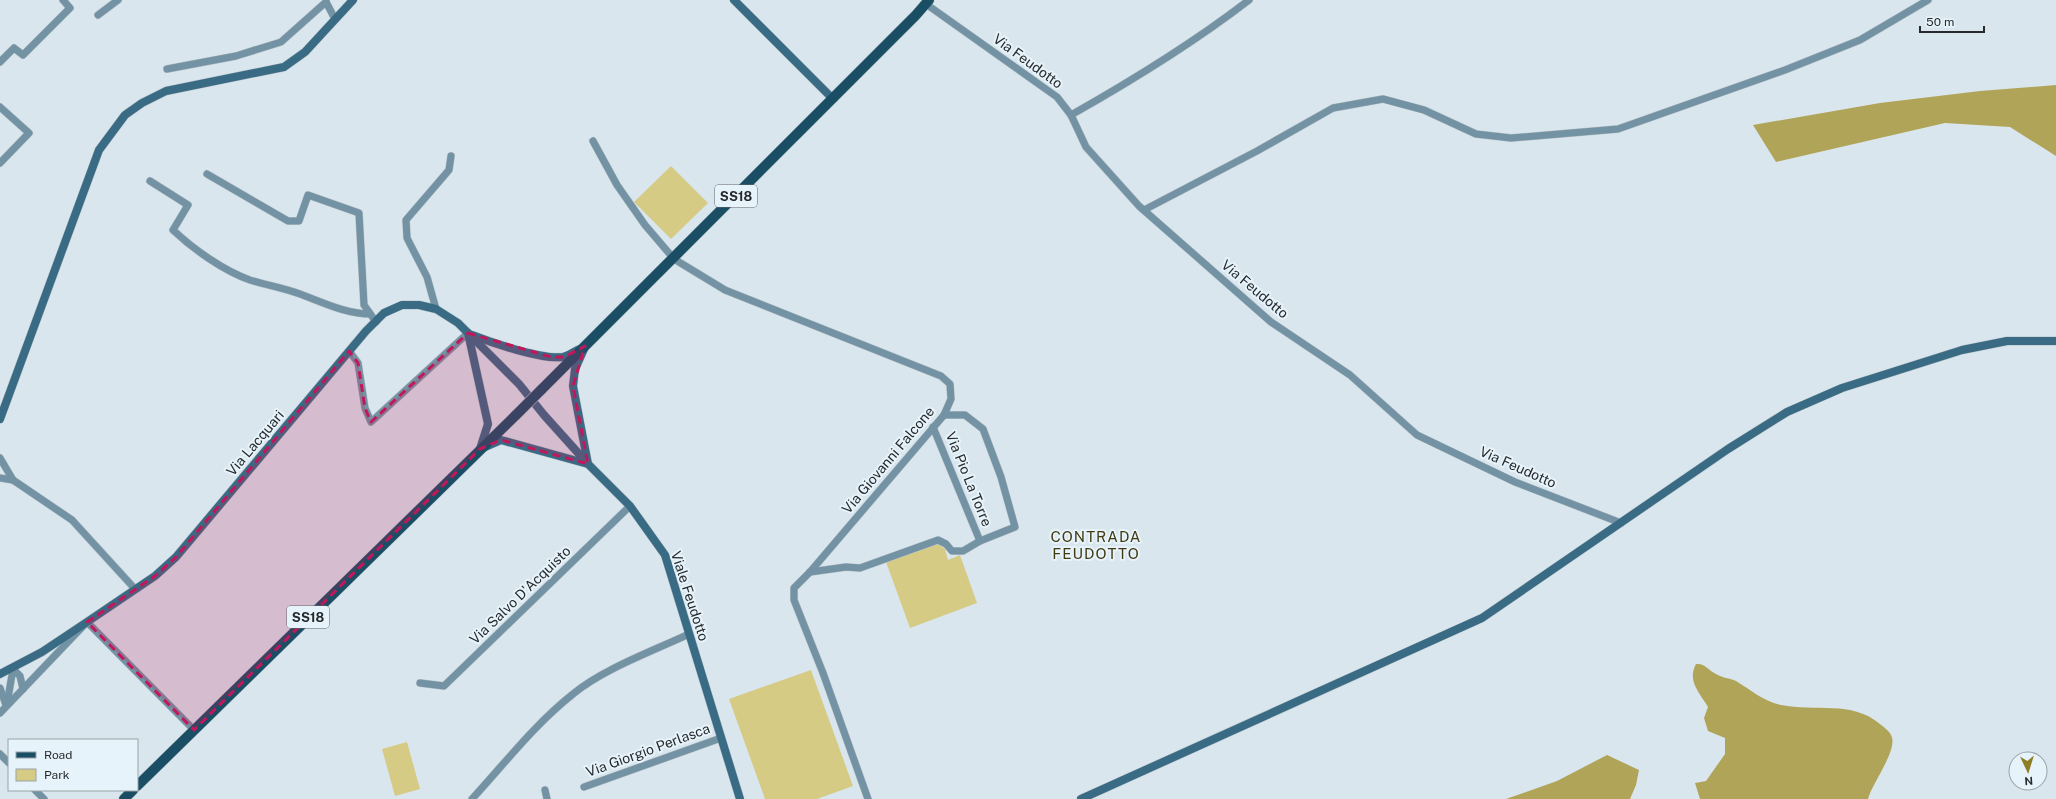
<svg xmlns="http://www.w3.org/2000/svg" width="2056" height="799" font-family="'Public Sans',sans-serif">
	<rect width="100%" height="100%" fill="#dae6ed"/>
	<g fill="#d6cb84">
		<path d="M 671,166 L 708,203 L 671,239 L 634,202 Z"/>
		<path d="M 938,544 L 945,549 L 948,560 L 960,555 L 977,603 L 910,628 L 886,562 Z"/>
		<path d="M 811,670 L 853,786 L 817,799 L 765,799 L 729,699 Z"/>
		<path d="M 407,742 L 420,789 L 395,796 L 382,749 Z"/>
	</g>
	<g fill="#b0a459">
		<path d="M 2056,85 L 2056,156 L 2010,127 L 1945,123 L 1776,162 L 1753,125 L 1880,103 L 1980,91 Z"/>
		<path d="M 1696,664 C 1705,663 1708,670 1716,674 C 1722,678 1730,678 1736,681 C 1751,690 1763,701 1781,705 C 1815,712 1852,700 1880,724 C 1884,727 1889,731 1891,735 C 1899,749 1872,783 1868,799 L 1700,799 L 1695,783 L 1706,781 L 1725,754 L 1725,738 L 1708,731 L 1704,718 L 1708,707 C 1699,692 1687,681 1696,664 Z"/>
		<path d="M 1607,755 L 1639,770 L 1636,785 L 1630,799 L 1506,799 L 1557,781 Z"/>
	</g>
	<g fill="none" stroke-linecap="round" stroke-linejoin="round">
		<defs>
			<g id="street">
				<path d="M 326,2 L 335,19"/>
				<path d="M 926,4 L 1057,97 L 1071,115 L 1086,147 L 1139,206 L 1271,322 L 1350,375 L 1417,435 L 1515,482 L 1621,523"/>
				<path d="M 98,15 L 118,0"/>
				<path d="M 0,62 L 14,48 L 23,55 L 70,8 L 63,0"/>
				<path d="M 167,69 L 236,56 L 281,42 L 326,2 L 326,0"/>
				<path d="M 0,107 L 29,133 L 0,163"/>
				<path d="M 1071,115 C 1133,80 1192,44 1249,0"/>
				<path d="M 593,141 L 617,185 L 645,225 L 674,259 L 725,290 L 941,376 L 950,384 L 951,399 L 944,415 L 810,572 L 794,588 L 794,600 L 823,673 L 868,799"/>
				<path d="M 207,174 L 288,221 L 299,221 L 308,195 L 359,213 L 364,305 L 376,322"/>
				<path d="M 150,181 L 188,205 L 173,230 C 193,249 224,271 250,280 C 266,285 283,288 300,294 C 322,302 346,314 370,314"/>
				<path d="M 1144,210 L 1257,151 L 1333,108 L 1383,99 L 1424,110 L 1476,134 L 1511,138 L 1618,129 L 1785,70 L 1860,40 L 1928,0"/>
				<path d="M 436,309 L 427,277 L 407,238 L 406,220 L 449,170 L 451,156"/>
				<path d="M 349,351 L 358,363 L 365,408 L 371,422 L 468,333"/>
				<path d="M 933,427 L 980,541"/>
				<path d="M 0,458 L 13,480"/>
				<path d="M 0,478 L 13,480 L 72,520 L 135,589"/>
				<path d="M 810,572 L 846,567 L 860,568 L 938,540 L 946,544 L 952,551 L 963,551 L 980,541 L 1015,527 L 1001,477 L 983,429 L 965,415 L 944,415"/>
				<path d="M 420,683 L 444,686 L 630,506"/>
				<path d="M 0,688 L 6,705"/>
				<path d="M 7,704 L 13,669 L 20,676 L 23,689"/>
				<path d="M 0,713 L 87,622 L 194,730"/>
				<path d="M 0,754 L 9,763"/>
				<path d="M 584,787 L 721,738"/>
				<path d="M 35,790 L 44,799"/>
				<path d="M 545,790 L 547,799"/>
				<path d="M 472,799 C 505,763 535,724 573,694 C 603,669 653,651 689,634"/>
			</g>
			<g id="secondary">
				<path d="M 734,0 L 833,99"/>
				<path d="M 468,333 L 488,424 L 480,449"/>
				<path d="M 472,335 C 493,343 542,360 563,357 C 568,356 575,351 580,349"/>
				<path d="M 0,419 L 99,150 L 125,115 L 142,103 L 166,91 L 284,67 L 305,52 L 353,0"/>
				<path d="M 485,447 L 501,440 L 588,464 L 573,386 L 575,369 L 584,349"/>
				<path d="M 0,674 L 42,652 L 87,622 L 155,576 L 176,557 L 366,331 L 384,313 L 402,305 L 419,305 L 436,309 L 458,323 L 519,384 L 544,415 L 588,464 L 630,506 L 665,555 L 740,799"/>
				<path d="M 1081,799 L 1482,618 L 1728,449 L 1787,412 L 1842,388 L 1962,350 L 2007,341 L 2056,341"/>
			</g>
			<g id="primary">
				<path d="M 541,390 L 916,15 L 929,0"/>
				<path d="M 137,786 L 516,415"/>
				<path d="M 124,799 L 133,790"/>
			</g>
		</defs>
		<use href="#street" stroke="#bac4ca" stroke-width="8"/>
		<use href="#secondary" stroke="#bac4ca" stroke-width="9"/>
		<use href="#primary" stroke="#bac4ca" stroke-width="11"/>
		<use href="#street" stroke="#7393a4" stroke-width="7"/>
		<use href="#secondary" stroke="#396b84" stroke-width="8"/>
		<use href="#primary" stroke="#1a4e65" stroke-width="10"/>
		<defs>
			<path id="primary-bridge" d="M 516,415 L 541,390"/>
		</defs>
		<use href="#primary-bridge" stroke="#bac4ca" stroke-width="11" stroke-linecap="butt"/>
		<use href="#primary-bridge" stroke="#1a4e65" stroke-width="10"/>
	</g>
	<path fill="#c2185b" fill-opacity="0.2" stroke="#c2185b" stroke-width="3" stroke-dasharray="8 5" stroke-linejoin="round" d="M 468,333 L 551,357 L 564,357 L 585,346 L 573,386 L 588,464 L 501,440 L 480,449 L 194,730 L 87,622 L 155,576 L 176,557 L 349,351 L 358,363 L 365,408 L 371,422 Z"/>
	<g text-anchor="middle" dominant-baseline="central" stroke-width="4" stroke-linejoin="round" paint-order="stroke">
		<g fill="#e7f3fa" stroke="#60666a" stroke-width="1">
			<rect x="715" y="185" width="42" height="22" rx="3"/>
			<rect x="287" y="606" width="42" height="22" rx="3"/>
		</g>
		<g font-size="13" font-weight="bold" fill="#262a2d">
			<text x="736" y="196">SS18</text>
			<text x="308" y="617">SS18</text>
		</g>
		<g font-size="14" fill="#262a2d" stroke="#e7f3fa">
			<text transform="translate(1028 61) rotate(36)">Via Feudotto</text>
			<text transform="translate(1255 289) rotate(40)">Via Feudotto</text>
			<text transform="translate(255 443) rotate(-50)">Via Lacquari</text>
			<text transform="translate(888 460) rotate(-50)">Via Giovanni Falcone</text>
			<text transform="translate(1518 467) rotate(24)">Via Feudotto</text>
			<text transform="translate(969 479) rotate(68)">Via Pio La Torre</text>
			<text transform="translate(520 595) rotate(-44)">Via Salvo D'Acquisto</text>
			<text transform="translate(690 596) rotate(72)">Viale Feudotto</text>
			<text transform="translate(648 750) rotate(-20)">Via Giorgio Perlasca</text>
		</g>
		<g font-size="15" letter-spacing="1" fill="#423b12" stroke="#e7f3fa">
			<text x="1096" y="536">CONTRADA<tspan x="1096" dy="17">FEUDOTTO</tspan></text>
		</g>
	</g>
	<rect x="8" y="739" width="130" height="52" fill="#e7f3fa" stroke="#9aa3a8"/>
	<rect x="16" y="752" width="20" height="6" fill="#1a4e65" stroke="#9aa3a8"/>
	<text x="44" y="759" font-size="12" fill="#262a2d">Road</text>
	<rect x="16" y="769" width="20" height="12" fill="#d6cb84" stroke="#9aa3a8"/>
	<text x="44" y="779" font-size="12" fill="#262a2d">Park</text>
	<g transform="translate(2028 771) rotate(176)"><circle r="19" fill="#e7f3fa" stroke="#9aa3a8"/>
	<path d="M0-3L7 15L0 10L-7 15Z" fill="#8e7f26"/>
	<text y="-6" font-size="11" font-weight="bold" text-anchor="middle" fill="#262a2d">N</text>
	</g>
	<path d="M1920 26v6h64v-6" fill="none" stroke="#262a2d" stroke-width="2"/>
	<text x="1926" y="26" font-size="12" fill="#262a2d" stroke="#e7f3fa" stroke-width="3" paint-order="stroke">50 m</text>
</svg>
